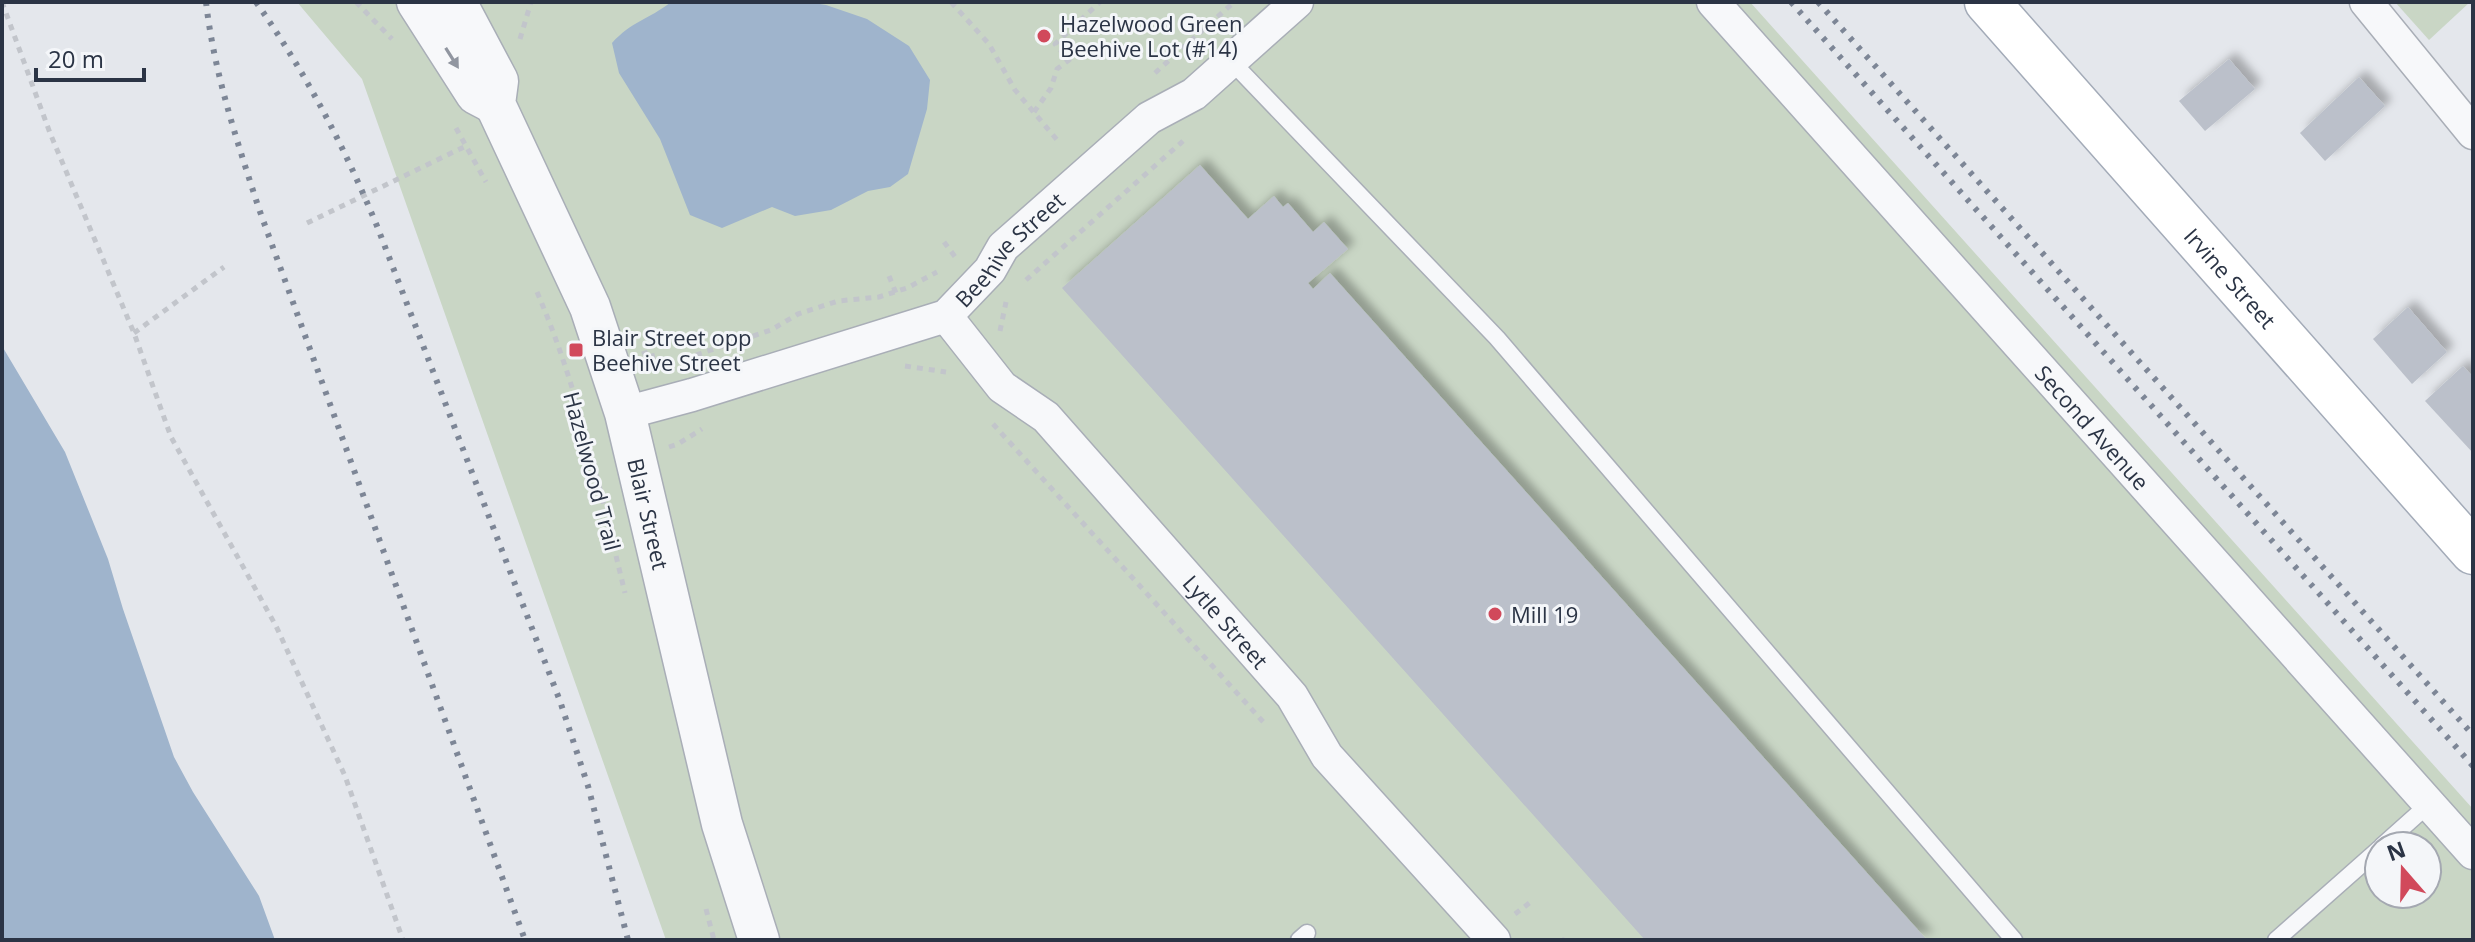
<svg xmlns="http://www.w3.org/2000/svg" width="2475" height="942" font-family="'Open Sans',sans-serif">
	<defs>
		<filter id="shadow"><feDropShadow dx="7" dy="-7" stdDeviation="4" flood-color="#0004"/></filter>
	</defs>
	<rect width="100%" height="100%" fill="#e4e7ec"/>
	<g fill="#c9d6c5" fill-rule="evenodd">
		<path d="M 297,2 L 1750,2 L 2473,809 L 2473,940 L 666,940 L 362,79 ZM 2379,846 L 2427,846 L 2427,894 L 2379,894 Z"/>
		<path d="M 2395,2 L 2470,2 L 2429,40 Z"/>
	</g>
	<g fill="#9fb4cc">
		<path d="M 671,2 L 808,2 L 826,5 L 867,19 L 909,46 L 930,80 L 927,109 L 908,174 L 890,187 L 868,191 L 831,210 L 795,216 L 772,207 L 722,228 L 690,215 L 660,139 L 619,73 L 612,43 C 632,21 648,20 671,2 Z"/>
		<path d="M 2,346 L 65,452 L 108,559 L 123,609 L 174,757 L 193,792 L 259,896 L 275,940 L 2,940 Z"/>
	</g>
	<g fill="#bbc0ca" filter="url(#shadow)">
		<path d="M 2229,59 L 2255,89 L 2205,131 L 2179,101 Z"/>
		<path d="M 2359,77 L 2385,106 L 2325,161 L 2300,133 Z"/>
		<path d="M 1200,165 L 1248,219 L 1274,196 L 1283,207 L 1288,203 L 1313,232 L 1324,222 L 1348,249 L 1308,283 L 1313,289 L 1330,273 L 1927,940 L 1645,940 L 1062,288 Z"/>
		<path d="M 2408,307 L 2447,352 L 2412,384 L 2373,339 Z"/>
		<path d="M 2463,366 L 2473,377 L 2473,453 L 2425,401 Z"/>
	</g>
	<g fill="none" stroke-linecap="round" stroke-linejoin="round">
		<defs>
			<g id="service">
				<path d="M 1232,62 L 1497,338 L 2014,940"/>
				<path d="M 2382,846 L 2429,804"/>
				<path d="M 1299,940 L 1307,933"/>
				<path d="M 2276,940 L 2379,849"/>
			</g>
			<g id="minor">
				<path id="s1" d="M 1713,2 L 2473,853"/>
				<path d="M 2366,2 L 2473,133"/>
				<path id="s2" d="M 946,316 L 1002,387 L 1046,417 L 1292,696 L 1327,756 L 1494,940"/>
				<path id="s3" d="M 625,413 L 692,395 L 946,316 L 990,270 L 1003,247 L 1149,118 L 1194,94 L 1297,2"/>
			</g>
			<g id="tertiary">
				<path d="M 417,2 L 476,94 L 495,104"/>
				<path id="s4" d="M 456,2 L 498,81 L 495,104 L 590,307 L 625,413 L 722,824 L 759,940"/>
			</g>
			<g id="primary">
				<path id="s5" d="M 1987,2 L 2473,552"/>
			</g>
		</defs>
		<use href="#service" stroke="#a9aeb7" stroke-width="19"/>
		<use href="#minor" stroke="#a9aeb7" stroke-width="35"/>
		<use href="#tertiary" stroke="#a9aeb7" stroke-width="43"/>
		<use href="#primary" stroke="#a3abb8" stroke-width="47"/>
		<g stroke="#c2c5cb" stroke-width="5" stroke-dasharray="6 6" stroke-linecap="butt">
			<path d="M 2,2 L 50,133 L 134,333 L 171,437 L 276,626 L 345,776 L 403,940"/>
			<path d="M 356,2 L 392,39"/>
			<path d="M 951,2 L 989,44 L 1015,90 L 1058,141"/>
			<path d="M 520,39 L 531,2"/>
			<path d="M 1155,73 L 1234,2"/>
			<path d="M 1034,112 L 1051,88 L 1057,69 L 1069,60 L 1055,44 L 1100,2"/>
			<path d="M 456,128 L 486,182"/>
			<path d="M 307,223 L 468,145"/>
			<path d="M 944,242 L 956,258"/>
			<path d="M 889,276 L 896,293"/>
			<path d="M 1026,280 L 1183,141"/>
			<path d="M 537,292 C 579,389 600,491 625,593"/>
			<path d="M 1000,331 L 1006,302"/>
			<path d="M 134,333 L 224,267"/>
			<path d="M 642,354 L 651,351 L 657,371"/>
			<path d="M 696,355 L 771,330 L 798,314 L 838,301 L 879,297 L 907,288 L 937,272"/>
			<path d="M 905,366 L 946,372"/>
			<path d="M 993,424 L 1266,725"/>
			<path d="M 669,447 L 678,444 L 702,429"/>
			<path d="M 706,909 L 714,940"/>
			<path d="M 1515,914 L 1532,901"/>
			<path d="M 1564,940 L 1565,938"/>
		</g>
		<use href="#service" stroke="#f7f8fa" stroke-width="16"/>
		<use href="#minor" stroke="#f7f8fa" stroke-width="32"/>
		<use href="#tertiary" stroke="#f7f8fa" stroke-width="40"/>
		<use href="#primary" stroke="#fff" stroke-width="44"/>
		<g stroke="#7d8696" stroke-width="6" stroke-dasharray="4 8" stroke-linecap="butt">
			<path d="M 206,2 C 214,73 237,141 259,209 L 525,940"/>
			<path d="M 256,2 C 307,75 343,144 377,226 L 560,701 L 588,786 L 628,940"/>
			<path d="M 1791,2 L 2473,766"/>
			<path d="M 1818,2 L 2473,735"/>
		</g>
	</g>
	<defs><path id="oneway-solid" d="M-6-.8H1V-3.2L6.5 0L1 3.2V.8H-6Z" transform="scale(2)"/></defs>
	<use fill="#9196a0" href="#oneway-solid" transform="translate(452 58) rotate(58)"/>
	<g fill="#d1495b" stroke="#f4f6f9" stroke-width="3">
		<circle cx="1044" cy="36" r="8"/>
		<rect x="568" y="342" width="16" height="16" rx="4"/>
		<circle cx="1495" cy="614" r="8"/>
	</g>
	<g text-anchor="middle" dominant-baseline="central" stroke-width="6" stroke-linejoin="round" paint-order="stroke">
		<g font-size="22" fill="#2b3445" stroke="#f4f6f9" text-anchor="start">
			<text x="1060" y="23">Hazelwood Green<tspan x="1060" dy="25">Beehive Lot (#14)</tspan></text>
			<text x="592" y="337">Blair Street opp<tspan x="592" dy="25">Beehive Street</tspan></text>
			<text x="1511" y="614">Mill 19</text>
		</g>
		<g font-size="22" fill="#2b3445" stroke="#f4f6f9">
			<text stroke="none"><textPath href="#s3" startOffset="428">Beehive Street</textPath></text>
			<text stroke="none"><textPath href="#s5" startOffset="368">Irvine Street</textPath></text>
			<text stroke="none"><textPath href="#s1" startOffset="570">Second Avenue</textPath></text>
			<text transform="translate(593 471) rotate(75)">Hazelwood Trail</text>
			<text stroke="none"><textPath href="#s4" startOffset="552">Blair Street</textPath></text>
			<text stroke="none"><textPath href="#s2" startOffset="416">Lytle Street</textPath></text>
		</g>
	</g>
	<rect width="2475" height="942" fill="none" stroke="#2b3445" stroke-width="8"/>
	<g transform="translate(2403 870) rotate(340)"><circle r="38" fill="#f4f6f9" stroke="#a4a8b1" stroke-width="2"/>
	<path d="M0-6L14 30L0 20L-14 30Z" fill="#d1495b"/>
	<text y="-12" font-size="22" font-weight="bold" text-anchor="middle" fill="#2b3445">N</text>
	</g>
	<path d="M36 68v12h108v-12" fill="none" stroke="#2b3445" stroke-width="4"/>
	<text x="48" y="68" font-size="24" fill="#2b3445" stroke="#f4f6f9" stroke-width="6" paint-order="stroke">20 m</text>
</svg>
